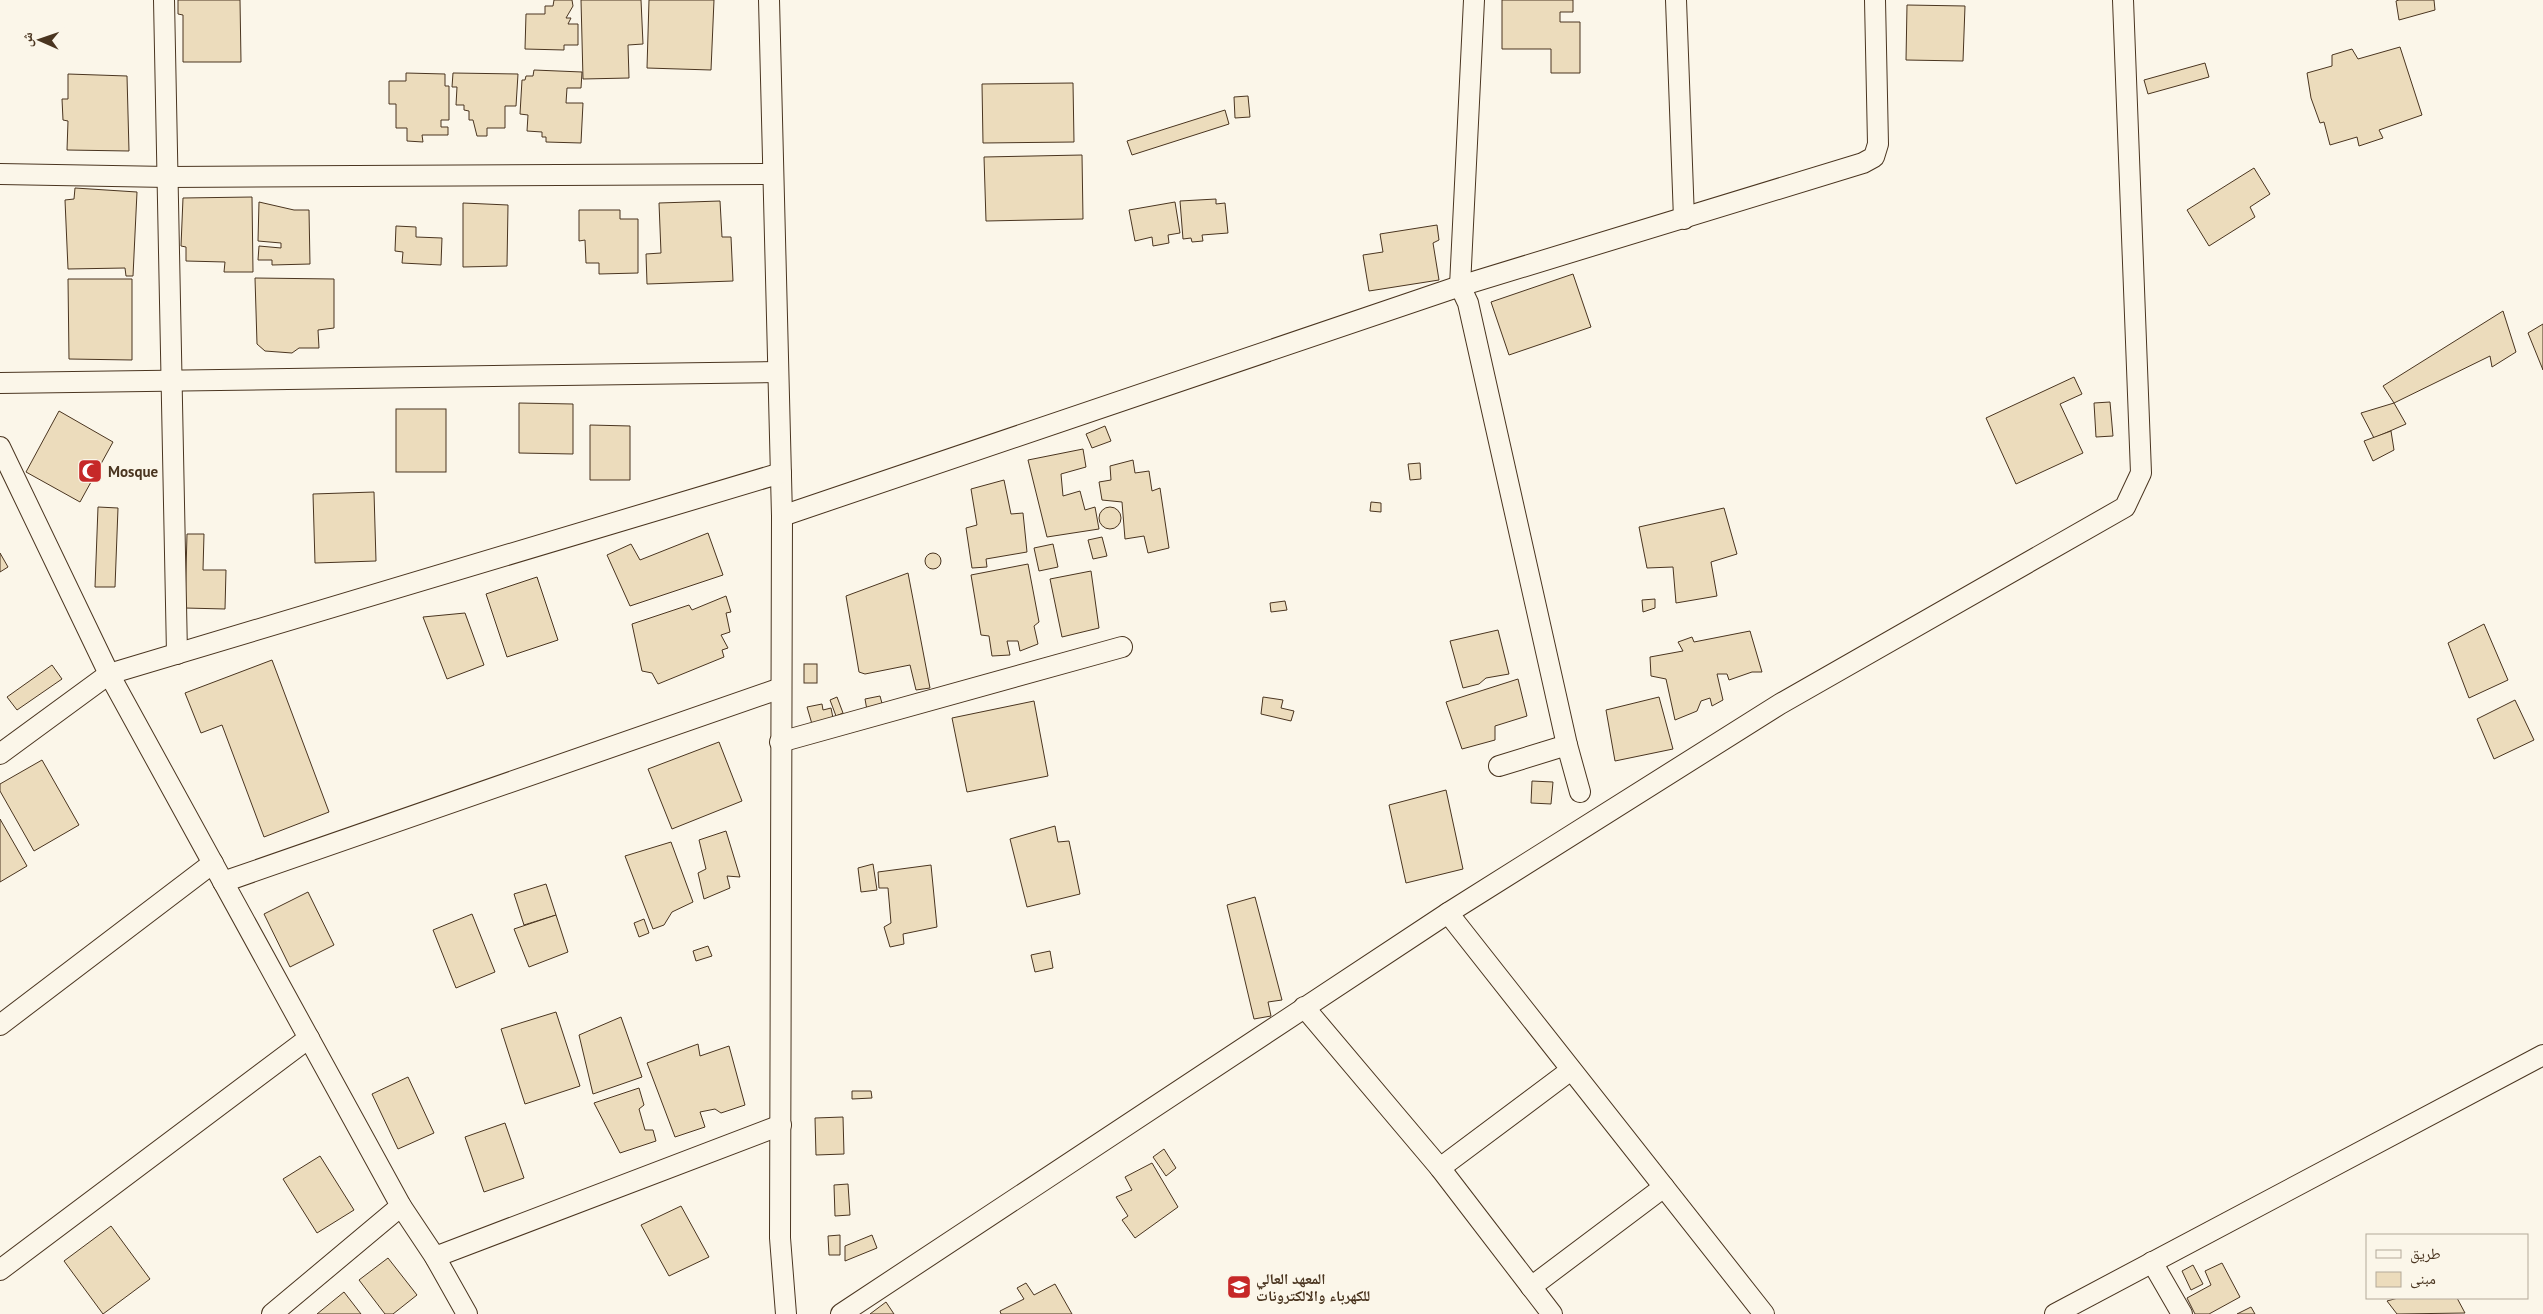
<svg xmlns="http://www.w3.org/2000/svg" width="2543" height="1314" font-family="'PT Sans','Noto Naskh Arabic',sans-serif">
	<rect width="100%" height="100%" fill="#fbf6e9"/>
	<g fill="#ecdcbc" stroke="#4a3520">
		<path d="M 178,0 L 240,0 L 241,62 L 183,62 L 183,15 L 178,14 Z"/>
		<path d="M 554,0 L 572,0 L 573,6 L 566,18 L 571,18 L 568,24 L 578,24 L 578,45 L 564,45 L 564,50 L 525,49 L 526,14 L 545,14 L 545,6 L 553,6 Z"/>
		<path d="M 581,0 L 641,0 L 643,44 L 628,45 L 629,78 L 583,79 Z"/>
		<path d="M 649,0 L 714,0 L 711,70 L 647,68 Z"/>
		<path d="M 1502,0 L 1573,0 L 1573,12 L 1560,12 L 1560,22 L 1580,22 L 1580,73 L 1551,73 L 1551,49 L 1502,49 Z"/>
		<path d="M 2399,0 L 2434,0 L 2435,10 L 2399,20 L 2396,1 Z"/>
		<path d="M 1907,5 L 1965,6 L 1963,61 L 1906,60 Z"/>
		<path d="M 2400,47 L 2422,115 L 2379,130 L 2383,138 L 2359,146 L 2357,137 L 2330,145 L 2324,122 L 2320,123 L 2311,98 L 2307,73 L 2332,66 L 2332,55 L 2352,49 L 2358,59 Z"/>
		<path d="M 2205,63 L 2209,77 L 2148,94 L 2144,80 Z"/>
		<path d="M 534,70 L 582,72 L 581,88 L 567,88 L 566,103 L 583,103 L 581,143 L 546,142 L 546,137 L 542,137 L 542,132 L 527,131 L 528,115 L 520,114 L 522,80 L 525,80 L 526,76 L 533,76 Z"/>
		<path d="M 406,73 L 445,74 L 445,86 L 449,86 L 449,120 L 441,120 L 441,127 L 448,127 L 448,135 L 422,135 L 423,142 L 407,141 L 407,128 L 396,128 L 396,104 L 389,104 L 389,81 L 406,81 Z"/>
		<path d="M 453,73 L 518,74 L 516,106 L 505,106 L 505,128 L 487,128 L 487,136 L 477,136 L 473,120 L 469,120 L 469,111 L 464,110 L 464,105 L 456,105 L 457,87 L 452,87 Z"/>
		<path d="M 68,74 L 127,76 L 129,151 L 67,150 L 68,121 L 63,120 L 62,99 L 68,99 Z"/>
		<path d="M 1073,83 L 1074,142 L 983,143 L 982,84 Z"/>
		<path d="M 1248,96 L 1250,117 L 1235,118 L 1234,97 Z"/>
		<path d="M 1225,110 L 1229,124 L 1132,155 L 1127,141 Z"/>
		<path d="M 1082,155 L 1083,219 L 986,221 L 984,157 Z"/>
		<path d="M 2254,168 L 2270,194 L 2250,207 L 2255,217 L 2209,246 L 2187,210 Z"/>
		<path d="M 75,188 L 137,192 L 133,276 L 126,276 L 125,268 L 68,269 L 65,200 L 74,199 Z"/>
		<path d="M 252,197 L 253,272 L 224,272 L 225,262 L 186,261 L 186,247 L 181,246 L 183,198 Z"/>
		<path d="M 1216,199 L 1216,204 L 1225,203 L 1228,233 L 1202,235 L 1203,241 L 1192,242 L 1191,238 L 1183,239 L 1180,201 Z"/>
		<path d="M 720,201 L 722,237 L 731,237 L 733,281 L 647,284 L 646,254 L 661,253 L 659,203 Z"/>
		<path d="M 259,202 L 294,210 L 309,210 L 310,264 L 272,265 L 272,260 L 258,260 L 259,246 L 281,248 L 281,243 L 258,241 Z"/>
		<path d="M 1175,202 L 1180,233 L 1168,235 L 1169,243 L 1153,246 L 1152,237 L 1135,241 L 1129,210 Z"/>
		<path d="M 463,203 L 508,205 L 507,266 L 463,267 Z"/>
		<path d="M 579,210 L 620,210 L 620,219 L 638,219 L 638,273 L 599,274 L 599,263 L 586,263 L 585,240 L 579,241 Z"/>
		<path d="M 1437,225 L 1439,240 L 1433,243 L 1439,280 L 1369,291 L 1363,255 L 1383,252 L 1380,234 Z"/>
		<path d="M 396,226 L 416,227 L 416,237 L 442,238 L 441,265 L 402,263 L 403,252 L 395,251 Z"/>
		<path d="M 1573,274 L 1591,327 L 1509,355 L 1491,302 Z"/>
		<path d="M 255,278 L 334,279 L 334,328 L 318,330 L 319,348 L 299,348 L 292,353 L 265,351 L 257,344 Z"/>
		<path d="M 68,279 L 132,279 L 132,360 L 69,359 Z"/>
		<path d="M 2503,311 L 2516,352 L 2492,367 L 2490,356 L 2394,403 L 2383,386 Z"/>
		<path d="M 2543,324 L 2543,370 L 2528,333 Z"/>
		<path d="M 2074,377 L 2082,394 L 2060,404 L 2083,453 L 2016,484 L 1986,418 Z"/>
		<path d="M 2110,402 L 2113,436 L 2096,437 L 2094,403 Z"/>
		<path d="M 519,403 L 573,404 L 573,454 L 519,453 Z"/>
		<path d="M 2394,403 L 2406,424 L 2374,438 L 2361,413 Z"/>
		<rect x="396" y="409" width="50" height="63"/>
		<path d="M 59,411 L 113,442 L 80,502 L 26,472 Z"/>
		<path d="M 590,425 L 630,426 L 630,480 L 590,480 Z"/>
		<path d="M 1105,426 L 1111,441 L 1092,448 L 1086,434 Z"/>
		<path d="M 2391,431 L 2394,450 L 2373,461 L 2364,441 Z"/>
		<path d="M 1083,449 L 1086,467 L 1061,474 L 1063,496 L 1080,491 L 1085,510 L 1095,507 L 1099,529 L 1047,537 L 1028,460 Z"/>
		<path d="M 1133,460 L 1135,473 L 1149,471 L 1152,491 L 1160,488 L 1169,548 L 1148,553 L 1144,536 L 1125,539 L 1122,502 L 1102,500 L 1099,482 L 1111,480 L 1110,466 Z"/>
		<path d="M 1420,463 L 1421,479 L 1410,480 L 1408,464 Z"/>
		<path d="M 1004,480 L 1011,514 L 1023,513 L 1027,552 L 986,559 L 987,567 L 972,568 L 966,528 L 977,525 L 971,489 Z"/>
		<path d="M 374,492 L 376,561 L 315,563 L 313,494 Z"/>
		<path d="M 1371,502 L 1381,503 L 1381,512 L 1370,511 Z"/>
		<circle cx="1110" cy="518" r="11"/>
		<path d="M 98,507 L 118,508 L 115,587 L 95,587 Z"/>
		<path d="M 1724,508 L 1737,554 L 1711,562 L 1717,596 L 1676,603 L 1673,567 L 1647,568 L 1639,527 Z"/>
		<path d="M 708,533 L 723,575 L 630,606 L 607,555 L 631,544 L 640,560 Z"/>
		<path d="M 187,534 L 204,534 L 203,570 L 226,570 L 225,609 L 185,608 Z"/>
		<path d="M 1102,537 L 1107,556 L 1093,559 L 1088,540 Z"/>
		<path d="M 1053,544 L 1058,567 L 1039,571 L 1034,548 Z"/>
		<circle cx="933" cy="561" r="8"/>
		<path d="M 0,553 L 8,567 L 0,572 Z"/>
		<path d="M 1028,564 L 1039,622 L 1034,626 L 1038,644 L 1020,651 L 1018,641 L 1007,641 L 1010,655 L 992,656 L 989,636 L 981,635 L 971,575 Z"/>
		<path d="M 1091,571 L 1099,628 L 1062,637 L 1050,579 Z"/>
		<path d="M 908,573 L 930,688 L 916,690 L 910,665 L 865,674 L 859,672 L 846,596 Z"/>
		<path d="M 537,577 L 558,640 L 507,657 L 486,594 Z"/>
		<path d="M 726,596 L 731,612 L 726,613 L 730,632 L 721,635 L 728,648 L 722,650 L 724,657 L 658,684 L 652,673 L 642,671 L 632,624 L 689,605 L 692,610 Z"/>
		<path d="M 1655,599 L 1655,608 L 1643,612 L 1642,600 Z"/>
		<path d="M 1285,601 L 1287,610 L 1271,612 L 1270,603 Z"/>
		<path d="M 465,613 L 484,665 L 447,679 L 423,617 Z"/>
		<path d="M 2484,624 L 2508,680 L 2469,698 L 2448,643 Z"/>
		<path d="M 1498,630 L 1509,674 L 1486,678 L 1479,684 L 1463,688 L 1450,641 Z"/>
		<path d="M 1750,631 L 1762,672 L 1752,672 L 1729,680 L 1727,674 L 1717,674 L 1723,700 L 1712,706 L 1710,698 L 1701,701 L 1697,711 L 1675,720 L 1666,679 L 1651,676 L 1650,657 L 1683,651 L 1678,642 L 1692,637 L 1694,642 Z"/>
		<path d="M 272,660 L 329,812 L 264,837 L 222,725 L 201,733 L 185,693 Z"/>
		<rect x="804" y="664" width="13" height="19"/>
		<path d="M 52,665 L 62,679 L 17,710 L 7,697 Z"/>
		<path d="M 1518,679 L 1527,716 L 1495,726 L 1495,740 L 1462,749 L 1446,702 Z"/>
		<path d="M 880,696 L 883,707 L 867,710 L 865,699 Z"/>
		<path d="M 837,697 L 843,713 L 836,716 L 830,700 Z"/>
		<path d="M 1263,697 L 1283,700 L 1281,708 L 1294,711 L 1291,721 L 1261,714 Z"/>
		<path d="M 1659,697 L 1673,749 L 1615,761 L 1606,710 Z"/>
		<path d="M 2515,700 L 2534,740 L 2494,759 L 2477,719 Z"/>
		<path d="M 1034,701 L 1048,776 L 967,792 L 952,718 Z"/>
		<path d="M 822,704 L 823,710 L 831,708 L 833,718 L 812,724 L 807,707 Z"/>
		<path d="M 719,742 L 742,801 L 672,829 L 648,769 Z"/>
		<path d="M 42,760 L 79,825 L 34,851 L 0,791 L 0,784 Z"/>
		<path d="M 1532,781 L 1553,782 L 1551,804 L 1531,803 Z"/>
		<path d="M 1446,790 L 1463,869 L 1406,883 L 1389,805 Z"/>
		<path d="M 0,819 L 27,866 L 0,882 Z"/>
		<path d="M 1055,826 L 1058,842 L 1069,841 L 1080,894 L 1027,907 L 1010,839 Z"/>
		<path d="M 726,831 L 740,877 L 727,876 L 730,888 L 704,899 L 698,873 L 706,869 L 699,840 Z"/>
		<path d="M 671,842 L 693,902 L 672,912 L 664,925 L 653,929 L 625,856 Z"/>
		<path d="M 873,864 L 877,890 L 861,892 L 858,868 Z"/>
		<path d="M 931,865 L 937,927 L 903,934 L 904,944 L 890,947 L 884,927 L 891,923 L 888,888 L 879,888 L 878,872 Z"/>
		<path d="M 546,884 L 556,915 L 524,925 L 514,894 Z"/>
		<path d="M 308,892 L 334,945 L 290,967 L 264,914 Z"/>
		<path d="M 1255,897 L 1282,1000 L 1268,1002 L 1271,1016 L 1254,1019 L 1227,905 Z"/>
		<path d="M 472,914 L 495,972 L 456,988 L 433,930 Z"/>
		<path d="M 556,915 L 568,952 L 529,967 L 514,929 Z"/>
		<path d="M 644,919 L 649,933 L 639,937 L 634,923 Z"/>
		<path d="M 708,946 L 712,956 L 696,961 L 693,951 Z"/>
		<path d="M 1050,951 L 1053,968 L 1035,972 L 1031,955 Z"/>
		<path d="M 556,1012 L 580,1086 L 525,1104 L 501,1029 Z"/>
		<path d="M 621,1017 L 642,1077 L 593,1094 L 579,1035 Z"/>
		<path d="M 698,1044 L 700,1056 L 729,1046 L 745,1105 L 721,1113 L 715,1109 L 700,1112 L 705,1127 L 675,1137 L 647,1063 Z"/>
		<path d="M 408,1077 L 434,1133 L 398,1149 L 372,1094 Z"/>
		<path d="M 639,1088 L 644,1105 L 639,1109 L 645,1130 L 653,1130 L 656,1141 L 620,1153 L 594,1103 Z"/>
		<path d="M 852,1091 L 871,1091 L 872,1098 L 852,1099 Z"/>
		<path d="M 843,1117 L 844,1154 L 816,1155 L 815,1118 Z"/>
		<path d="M 505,1123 L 524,1178 L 484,1192 L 465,1137 Z"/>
		<path d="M 1164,1149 L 1176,1168 L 1166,1176 L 1153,1157 Z"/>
		<path d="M 320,1156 L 354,1210 L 317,1233 L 283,1179 Z"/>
		<path d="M 1152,1163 L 1178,1207 L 1135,1238 L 1122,1220 L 1128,1216 L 1116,1197 L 1132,1190 L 1125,1177 Z"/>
		<path d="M 848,1184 L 850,1215 L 835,1216 L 834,1185 Z"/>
		<path d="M 681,1206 L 709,1257 L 669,1276 L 641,1225 Z"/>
		<path d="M 111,1226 L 150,1279 L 103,1314 L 64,1261 Z"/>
		<path d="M 840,1235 L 840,1255 L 829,1255 L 828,1236 Z"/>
		<path d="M 872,1235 L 877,1248 L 845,1261 L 845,1246 Z"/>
		<path d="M 388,1258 L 417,1295 L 393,1314 L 385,1314 L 359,1280 Z"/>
		<path d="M 2222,1263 L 2240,1297 L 2209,1314 L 2195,1314 L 2187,1298 L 2211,1285 L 2205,1271 Z"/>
		<path d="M 2193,1265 L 2203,1284 L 2191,1290 L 2182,1271 Z"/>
		<path d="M 1026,1283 L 1034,1295 L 1055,1284 L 1072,1314 L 1001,1314 L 1000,1311 L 1024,1299 L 1017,1288 Z"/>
		<path d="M 344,1292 L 361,1314 L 317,1314 Z"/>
		<path d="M 2398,1298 L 2457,1298 L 2465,1313 L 2397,1314 L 2387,1301 Z"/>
		<path d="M 886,1302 L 894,1314 L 870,1314 Z"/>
		<path d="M 2251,1307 L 2255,1314 L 2237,1314 Z"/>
	</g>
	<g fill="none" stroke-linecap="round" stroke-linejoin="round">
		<defs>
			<g id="street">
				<path d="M 164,0 L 177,654"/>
				<path d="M 769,0 L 782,516 L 780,1238 L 786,1314"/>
				<path d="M 1474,0 L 1460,286 L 1468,303 L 1567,745 L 1499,766"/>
				<path d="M 1676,0 L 1684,219"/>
				<path d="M 0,174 L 168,177 L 773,174"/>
				<path d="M 0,383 L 778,372"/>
				<path d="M 0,447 L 109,674 L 401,1206 L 435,1257 L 467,1314"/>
				<path d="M 782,516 L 1460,286 L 1863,163 L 1874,157 L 1878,144 L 1875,0"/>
				<path d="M 780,742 L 1122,647"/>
				<path d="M 1567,745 L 1580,792"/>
				<path d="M 0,754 L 109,674 L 781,473"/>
				<path d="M 223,882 L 781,688"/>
				<path d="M 1448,913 L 1764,1314"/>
				<path d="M 1304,1007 L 1440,1168 L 1552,1314"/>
				<path d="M 0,1025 L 213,863"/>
				<path d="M 1440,1168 L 1571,1070"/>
				<path d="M 435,1257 L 781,1125"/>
				<path d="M 2152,1262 L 2182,1314"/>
				<path d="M 0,1270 L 309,1038"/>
				<path d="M 1531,1287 L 1664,1187"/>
				<path d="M 272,1314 L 401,1206"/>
				<path d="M 841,1314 L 1448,913 L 1780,704 L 2125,507 L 2141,473 L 2123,0"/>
				<path d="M 2055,1314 L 2543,1055"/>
			</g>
		</defs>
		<use href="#street" stroke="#4a3520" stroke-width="22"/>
		<use href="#street" stroke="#fbf6e9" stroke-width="20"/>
	</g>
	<defs>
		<symbol id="mosque-square" viewBox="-11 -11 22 22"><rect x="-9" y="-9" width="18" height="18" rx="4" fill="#c62828" stroke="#fbf6e9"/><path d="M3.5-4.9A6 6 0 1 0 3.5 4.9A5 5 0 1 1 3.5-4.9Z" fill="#fff"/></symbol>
		<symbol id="university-square" viewBox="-11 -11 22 22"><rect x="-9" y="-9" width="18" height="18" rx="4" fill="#c62828" stroke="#fbf6e9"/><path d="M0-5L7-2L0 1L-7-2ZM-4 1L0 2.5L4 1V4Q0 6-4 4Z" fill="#fff"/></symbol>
	</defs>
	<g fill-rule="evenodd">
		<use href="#mosque-square" x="76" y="457" width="28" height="28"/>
		<use href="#university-square" x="1225" y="1273" width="28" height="28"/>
	</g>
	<g text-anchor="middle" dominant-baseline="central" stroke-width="4" stroke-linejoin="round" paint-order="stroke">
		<g font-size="15" font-weight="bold" fill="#4a3520" stroke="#fbf6e9" text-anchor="start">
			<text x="108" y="471">Mosque</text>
			<text x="1256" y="1278">المعهد العالي<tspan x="1256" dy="17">للكهرباء والالكترونات</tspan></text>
		</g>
	</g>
	<rect x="2366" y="1234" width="162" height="65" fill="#fbf6e9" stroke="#b4a999"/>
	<rect x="2376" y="1250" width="25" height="8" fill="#fbf6e9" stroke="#b4a999"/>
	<text x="2410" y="1259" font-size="15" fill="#4a3520">طريق</text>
	<rect x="2376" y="1272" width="25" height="15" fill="#ecdcbc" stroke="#b4a999"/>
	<text x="2410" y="1284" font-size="15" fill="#4a3520">مبنى</text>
	<g transform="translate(40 40) rotate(272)" stroke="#fbf6e9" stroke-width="4" paint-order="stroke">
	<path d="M0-4L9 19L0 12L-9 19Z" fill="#4a3520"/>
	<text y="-8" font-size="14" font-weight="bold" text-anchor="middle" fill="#4a3520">ش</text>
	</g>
</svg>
